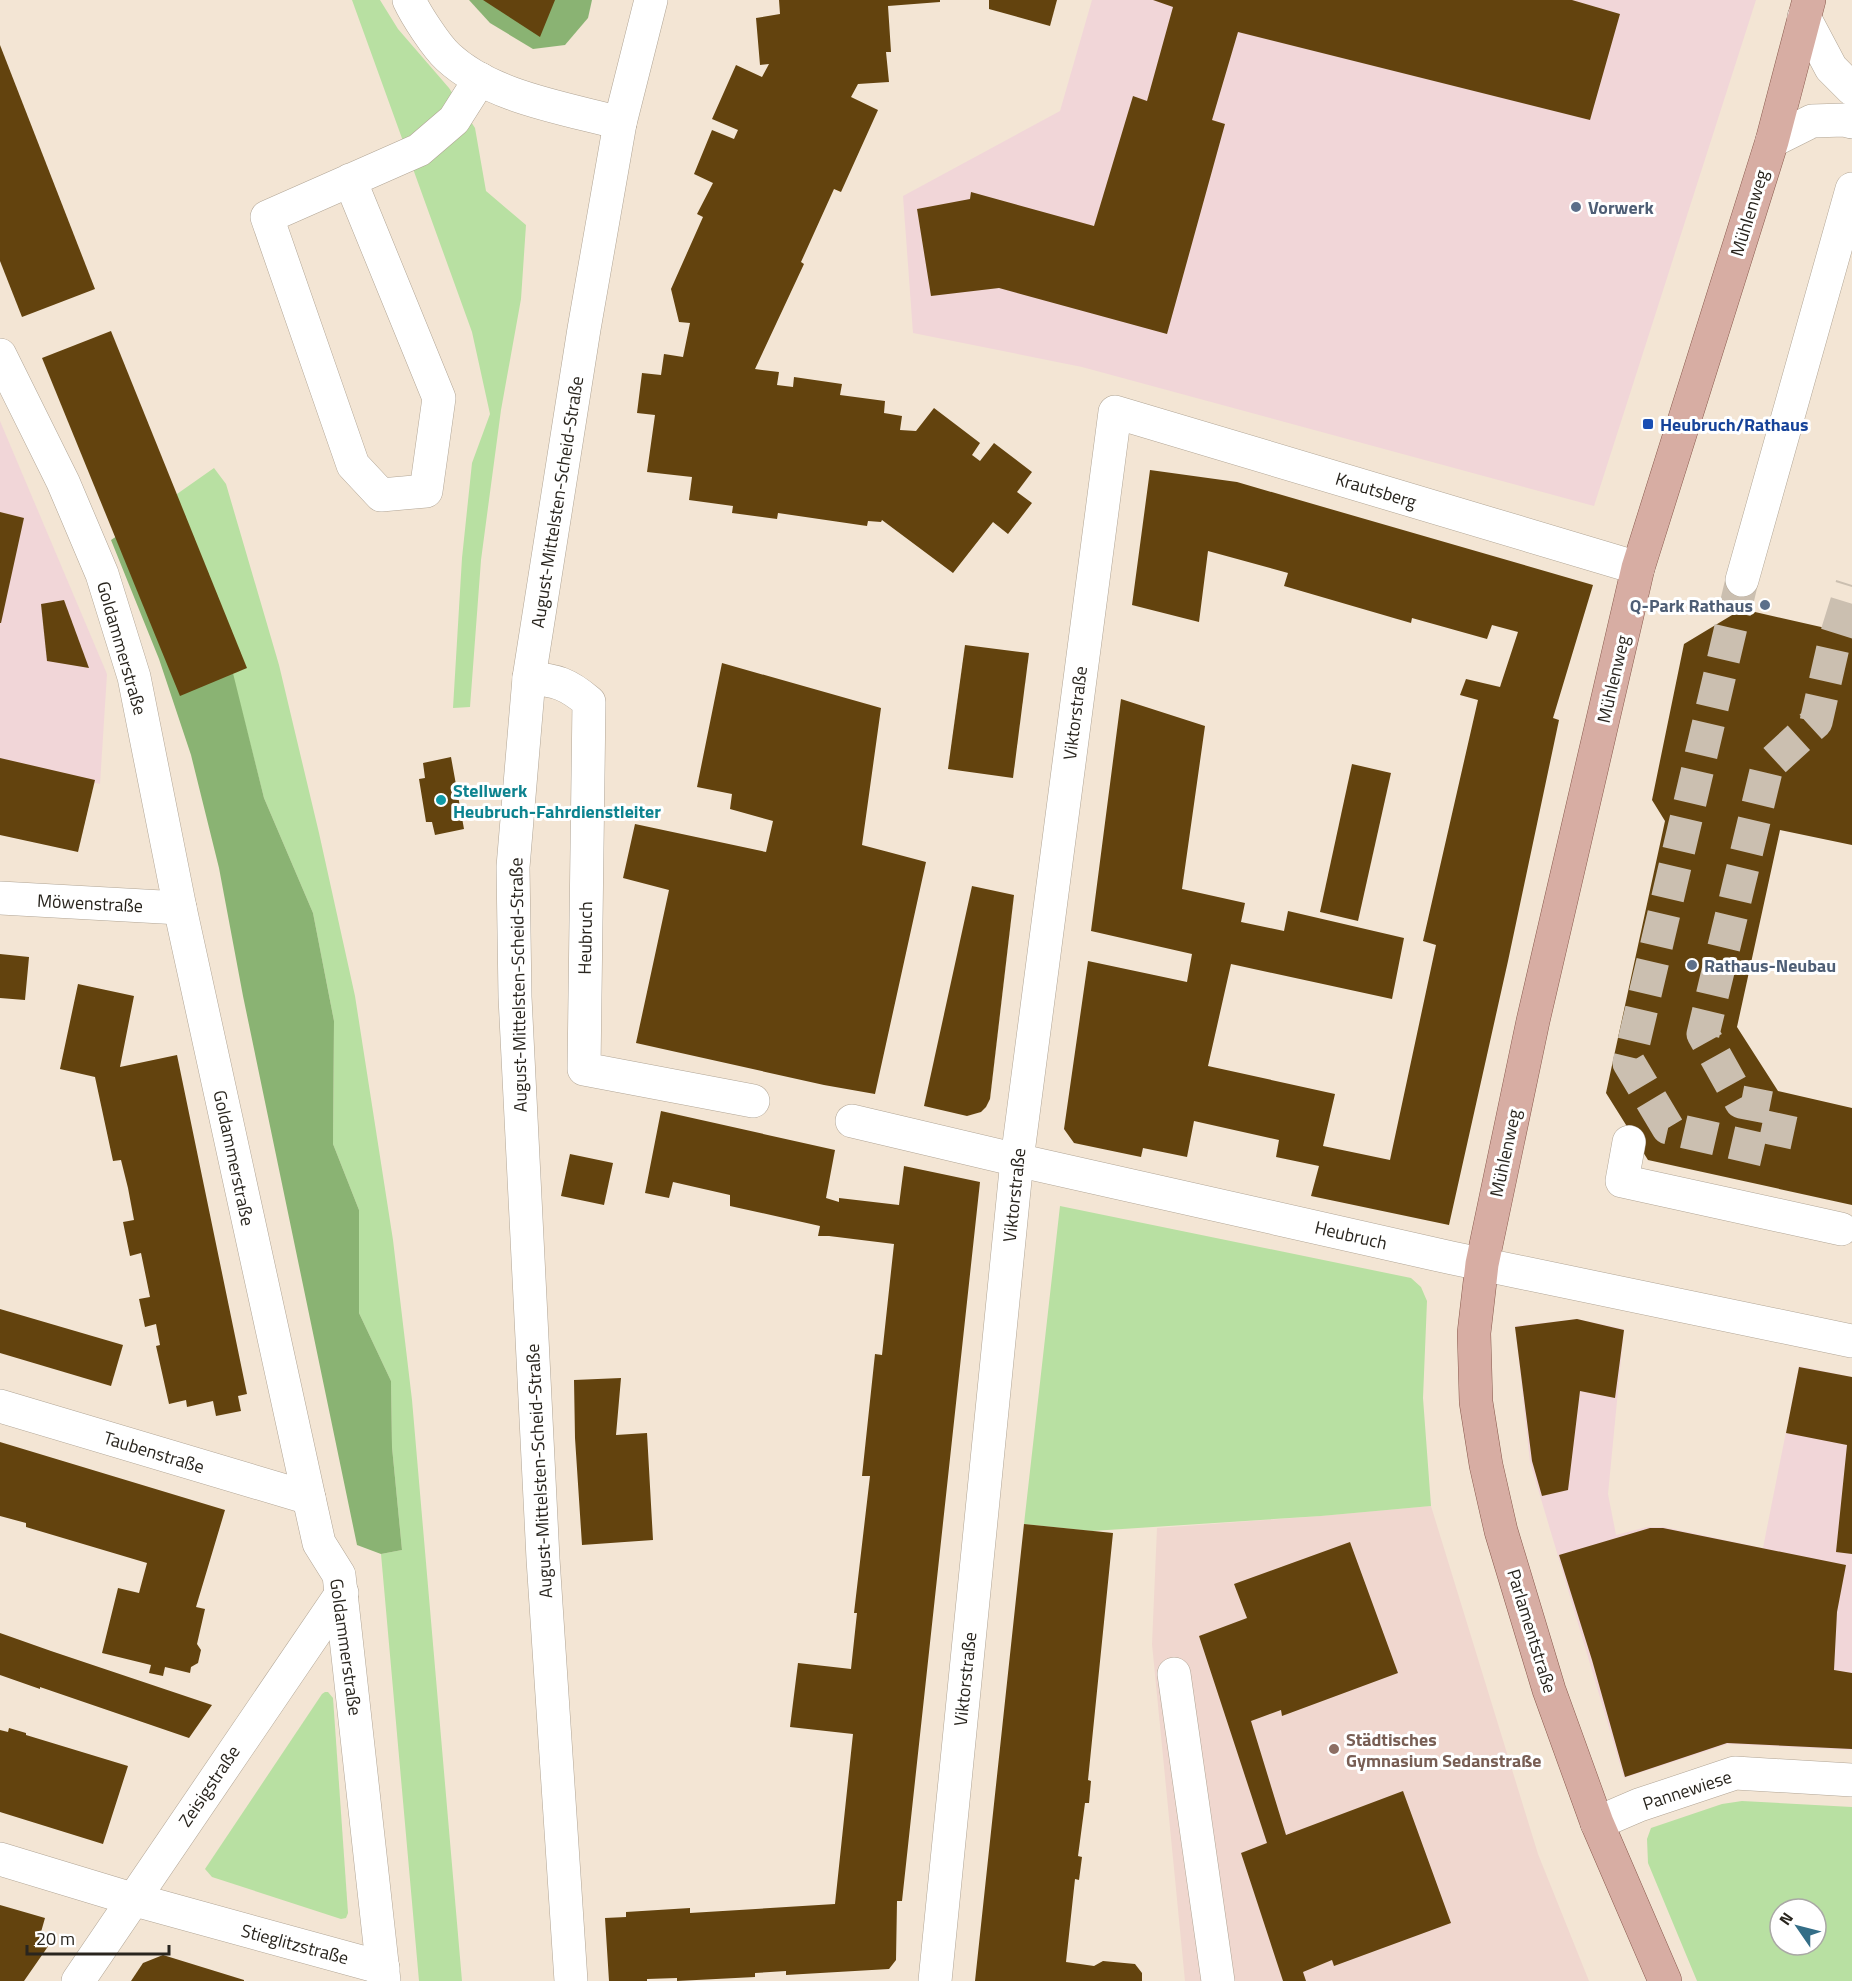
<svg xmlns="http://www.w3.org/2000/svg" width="1852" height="1981" font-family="'Titillium Web',sans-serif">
	<rect width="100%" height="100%" fill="#f3e5d4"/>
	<g fill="#f1d6d8">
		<path d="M 1092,0 L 1756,0 L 1594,506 L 1082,367 L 913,333 L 903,196 L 1060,111 Z"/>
		<path d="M 0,421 L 107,674 L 100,784 L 0,761 Z"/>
		<path d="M 1577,1319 L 1624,1329 L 1608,1494 L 1616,1535 L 1647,1527 L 1664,1527 L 1763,1548 L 1799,1366 L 1852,1377 L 1852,1750 L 1728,1744 L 1624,1778 L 1530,1462 L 1515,1326 Z"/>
	</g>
	<path fill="#f0d7cf" d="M 1431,1506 L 1538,1854 L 1589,1981 L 1185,1981 L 1152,1644 L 1157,1528 L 1321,1516 Z"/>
	<g fill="#b8e0a2" fill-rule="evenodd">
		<path d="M 352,0 L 380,0 L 398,29 L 449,88 L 475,128 L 486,191 L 526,225 L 521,299 L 501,410 L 481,560 L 470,707 L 453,708 L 462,558 L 472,463 L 490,414 L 472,332 Z"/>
		<path d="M 214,468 L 226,484 L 279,665 L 319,833 L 355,996 L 393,1240 L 412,1400 L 462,1981 L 419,1981 L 381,1554 L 402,1550 L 392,1447 L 391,1381 L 359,1313 L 359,1210 L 333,1144 L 334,1021 L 313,913 L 264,798 L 225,645 L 120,534 Z"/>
		<path d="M 1060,1206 L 1411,1278 L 1421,1287 L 1427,1301 L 1423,1398 L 1431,1506 L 1321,1516 L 1092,1531 L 1024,1524 Z"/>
		<path d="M 325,1692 L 328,1692 L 333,1698 L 348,1913 L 346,1918 L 341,1919 L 212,1877 L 205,1869 L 322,1694 Z"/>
		<path d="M 1742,1801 L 1852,1807 L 1852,1981 L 1697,1981 L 1648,1863 L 1647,1839 L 1651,1828 L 1722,1804 ZM 1780,1909 L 1816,1909 L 1816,1945 L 1780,1945 Z"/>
	</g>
	<g fill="#8ab373">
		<path d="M 469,0 L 592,0 L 588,18 L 565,45 L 533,49 L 490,23 Z"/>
		<path d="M 120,534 L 226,645 L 264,798 L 313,913 L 334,1021 L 333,1144 L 359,1210 L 359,1313 L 391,1381 L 392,1447 L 402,1550 L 381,1554 L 357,1545 L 243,996 L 219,868 L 191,755 L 159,659 L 111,540 Z"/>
	</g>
	<g fill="#63430e">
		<path d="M 483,0 L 555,0 L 540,37 Z"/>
		<path d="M 779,0 L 940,0 L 940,2 L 888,6 L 891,52 L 886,52 L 889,82 L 858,84 L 851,97 L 878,110 L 841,192 L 834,189 L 801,262 L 804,264 L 755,369 L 779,372 L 777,385 L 793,387 L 794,377 L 842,384 L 840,395 L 885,401 L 884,413 L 902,416 L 900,430 L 916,431 L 934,408 L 980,443 L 972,455 L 980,461 L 994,443 L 1032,472 L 1017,492 L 1032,503 L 1008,534 L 993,522 L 953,573 L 882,520 L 881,522 L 868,521 L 867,526 L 778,513 L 777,519 L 732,513 L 733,506 L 689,500 L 692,477 L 647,472 L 655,415 L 637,413 L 642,373 L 661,375 L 664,354 L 683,357 L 690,323 L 679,322 L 671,289 L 703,217 L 697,214 L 713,183 L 694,174 L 712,130 L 734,139 L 738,130 L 712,119 L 736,65 L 762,77 L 769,64 L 760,65 L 756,18 L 780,14 Z"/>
		<path d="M 989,0 L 1057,0 L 1050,26 L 989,9 Z"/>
		<path d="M 1153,0 L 1572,0 L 1620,14 L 1590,120 L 1238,32 L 1212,120 L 1225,124 L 1167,334 L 999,288 L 931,296 L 917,209 L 970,199 L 971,192 L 1094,226 L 1133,96 L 1147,101 L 1173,7 Z"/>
		<path d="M 0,45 L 95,289 L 22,317 L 0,261 Z"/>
		<path d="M 111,331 L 247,668 L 180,696 L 42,358 Z"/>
		<path d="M 1150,470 L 1237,482 L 1593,585 L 1553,718 L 1559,720 L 1508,961 L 1449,1225 L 1311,1196 L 1319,1166 L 1276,1157 L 1279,1140 L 1194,1121 L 1187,1157 L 1143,1148 L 1141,1157 L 1074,1143 L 1064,1129 L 1088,961 L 1187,982 L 1192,954 L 1091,931 L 1121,699 L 1205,726 L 1182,889 L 1245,903 L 1241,922 L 1284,931 L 1288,911 L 1404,938 L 1392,999 L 1231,964 L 1208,1066 L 1335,1094 L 1323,1146 L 1390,1160 L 1436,945 L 1423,941 L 1478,700 L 1460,695 L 1466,679 L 1500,687 L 1518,632 L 1492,625 L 1487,639 L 1412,618 L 1411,623 L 1284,586 L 1288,573 L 1208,551 L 1199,622 L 1132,605 Z"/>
		<path d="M 0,512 L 24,518 L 1,623 L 0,623 Z"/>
		<path d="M 64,600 L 89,668 L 47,661 L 41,604 Z"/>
		<path d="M 1742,609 L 1852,634 L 1852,845 L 1780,830 L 1737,1027 L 1778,1091 L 1852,1108 L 1852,1205 L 1648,1160 L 1606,1093 L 1665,821 L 1652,800 L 1684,644 Z"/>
		<path d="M 965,645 L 1029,653 L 1013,778 L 948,769 Z"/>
		<path d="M 722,663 L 881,708 L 862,845 L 926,862 L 875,1094 L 824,1085 L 636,1043 L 669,890 L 623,878 L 635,824 L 766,852 L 773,821 L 730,809 L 732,794 L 697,787 Z"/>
		<path d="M 451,757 L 464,829 L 435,835 L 432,822 L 426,822 L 419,779 L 425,778 L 423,763 Z"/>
		<path d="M 0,758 L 95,780 L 78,852 L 0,835 Z"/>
		<path d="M 1352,764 L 1391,773 L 1358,921 L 1320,912 Z"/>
		<path d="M 972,886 L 1014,895 L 990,1099 L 986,1107 L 981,1112 L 967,1116 L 924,1106 Z"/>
		<path d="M 0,954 L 29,957 L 25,1000 L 0,998 Z"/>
		<path d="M 78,984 L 134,996 L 120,1067 L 177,1055 L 247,1394 L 238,1396 L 241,1411 L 216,1416 L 213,1401 L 187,1407 L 186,1400 L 169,1404 L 156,1346 L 160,1345 L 156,1324 L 145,1327 L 139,1299 L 150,1297 L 141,1253 L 130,1256 L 123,1222 L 134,1220 L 128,1188 L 121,1160 L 113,1161 L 95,1077 L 60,1069 Z"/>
		<path d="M 661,1111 L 835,1150 L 826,1198 L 839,1202 L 839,1198 L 899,1205 L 904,1166 L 980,1182 L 902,1901 L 897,1901 L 896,1960 L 889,1969 L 786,1975 L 786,1971 L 755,1973 L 755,1977 L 677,1981 L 677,1978 L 647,1979 L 647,1981 L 609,1981 L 605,1918 L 626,1917 L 626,1912 L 690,1908 L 690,1913 L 835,1904 L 853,1734 L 790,1727 L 798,1663 L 851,1669 L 857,1613 L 854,1613 L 870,1476 L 862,1476 L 875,1354 L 882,1355 L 894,1244 L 829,1236 L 818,1236 L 820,1226 L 730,1206 L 730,1195 L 673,1182 L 669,1198 L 645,1193 Z"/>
		<path d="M 570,1154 L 613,1163 L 604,1205 L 561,1196 Z"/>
		<path d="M 0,1309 L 123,1345 L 111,1386 L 0,1353 Z"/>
		<path d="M 1577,1319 L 1624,1330 L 1615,1398 L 1580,1391 L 1568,1490 L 1542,1496 L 1532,1461 L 1515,1327 Z"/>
		<path d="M 1799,1367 L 1852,1377 L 1852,1554 L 1836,1552 L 1847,1445 L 1786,1433 Z"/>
		<path d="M 621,1378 L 616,1435 L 647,1433 L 653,1540 L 582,1545 L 575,1438 L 574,1380 Z"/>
		<path d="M 0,1442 L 225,1510 L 196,1607 L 205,1609 L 197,1644 L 201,1650 L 198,1663 L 191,1667 L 190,1673 L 165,1667 L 163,1676 L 149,1673 L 151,1665 L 102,1653 L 118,1588 L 139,1593 L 147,1563 L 26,1527 L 26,1523 L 0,1516 Z"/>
		<path d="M 1024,1524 L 1113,1533 L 1088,1780 L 1091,1781 L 1089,1803 L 1085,1803 L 1078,1856 L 1082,1857 L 1079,1880 L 1075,1879 L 1066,1962 L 1094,1966 L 1103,1961 L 1135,1964 L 1142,1973 L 1142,1981 L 975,1981 Z"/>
		<path d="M 1650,1528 L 1663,1528 L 1846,1565 L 1837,1612 L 1834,1670 L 1852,1673 L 1852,1749 L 1727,1743 L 1625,1777 L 1592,1660 L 1559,1555 Z"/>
		<path d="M 1350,1542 L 1398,1673 L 1282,1716 L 1281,1710 L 1251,1721 L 1286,1835 L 1403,1791 L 1451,1923 L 1334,1966 L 1332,1960 L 1303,1972 L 1306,1981 L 1283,1981 L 1241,1853 L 1267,1843 L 1199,1636 L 1247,1618 L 1234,1584 Z"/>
		<path d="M 0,1633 L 51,1651 L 212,1705 L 189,1738 L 40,1687 L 40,1689 L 0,1675 Z"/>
		<path d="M 9,1728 L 26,1733 L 26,1735 L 128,1766 L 103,1844 L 0,1812 L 0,1730 L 8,1732 Z"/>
		<path d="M 0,1905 L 45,1918 L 39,1939 L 49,1945 L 24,1981 L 0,1981 Z"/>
		<path d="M 163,1955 L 244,1980 L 244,1981 L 131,1981 L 143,1963 Z"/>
	</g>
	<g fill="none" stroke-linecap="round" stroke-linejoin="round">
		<path stroke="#cbbfb0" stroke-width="33" stroke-dasharray="33 16" stroke-linecap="butt" d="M 1742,580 L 1629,1063 L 1668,1128 L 1773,1152 L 1782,1110 L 1741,1102 L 1703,1034 L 1767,767 L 1816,722 L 1834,643 L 1852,585"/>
		<defs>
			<g id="minor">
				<path d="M 409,0 C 416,15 436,46 448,57 C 491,97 564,108 620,123"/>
				<path d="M 1804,17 L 1831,68 L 1852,89"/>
				<path d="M 1772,141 L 1812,121 L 1844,120 L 1852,122"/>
				<path d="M 350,180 L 439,398 L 426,491 L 381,495 L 353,465 L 267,217 L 419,150 L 454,120 L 480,79"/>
				<path d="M 0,355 L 63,482 L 102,574 L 134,677 L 180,908 L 309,1498 L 319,1543 L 339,1575 L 384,1981"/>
				<path d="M 1742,580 L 1852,189"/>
				<path d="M 529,678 C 556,680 568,684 589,702 L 584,1069 L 753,1101"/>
				<path d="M 0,898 L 180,908"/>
				<path d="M 852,1121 L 1017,1160 L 1452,1258 L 1852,1341"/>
				<path d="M 1629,1142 L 1622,1181 L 1841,1229"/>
				<path d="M 0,1406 L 309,1498"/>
				<path d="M 1174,1674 L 1218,1981"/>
				<path d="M 1597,1823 L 1639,1805 L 1735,1773 L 1852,1780"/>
				<path d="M 0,1859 L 132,1899 L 383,1968"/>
				<path d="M 78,1981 L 342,1593"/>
				<path d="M 571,1981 L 543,1559 L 515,997 L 513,867 L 529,678 L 584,329 L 620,123 L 651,0"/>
				<path d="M 935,1981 L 1017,1160 L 1115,412 L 1638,568"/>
			</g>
			<path id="major" d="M 1665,1981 L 1597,1823 L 1549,1690 L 1501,1531 L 1486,1465 L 1476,1402 L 1474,1333 L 1482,1264 L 1533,1021 L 1638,568 L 1772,141 L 1809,0"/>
		</defs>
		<use href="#minor" stroke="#b1a595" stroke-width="34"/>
		<use href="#major" stroke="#895a4d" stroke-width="34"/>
		<use href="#minor" stroke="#fff" stroke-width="33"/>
		<use href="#major" stroke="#d7ada3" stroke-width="33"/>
	</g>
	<g fill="#5c6f8a" stroke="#fff" stroke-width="2">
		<circle cx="1576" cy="207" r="6"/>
		<circle cx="1765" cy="605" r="6"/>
		<circle cx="1692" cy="965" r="6"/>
	</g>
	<rect fill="#1a4fb4" stroke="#fff" stroke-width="2" x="1642" y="418" width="12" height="12" rx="3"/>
	<circle fill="#0f9aa8" stroke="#fff" stroke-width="2" cx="441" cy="800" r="6"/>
	<circle fill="#8d6e63" stroke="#fff" stroke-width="2" cx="1334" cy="1749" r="6"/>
	<g text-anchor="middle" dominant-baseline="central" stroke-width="6" stroke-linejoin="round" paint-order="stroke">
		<g font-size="18" font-weight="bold" fill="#4e5e75" stroke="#fff" text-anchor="start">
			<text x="1588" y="207">Vorwerk</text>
			<text x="1753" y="605" text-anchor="end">Q-Park Rathaus</text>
			<text x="1704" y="965">Rathaus-Neubau</text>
		</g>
		<g font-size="18" fill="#29251e" stroke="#fff">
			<text transform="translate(1749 213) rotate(-73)">Mühlenweg</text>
			<text transform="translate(1376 490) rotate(17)">Krautsberg</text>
			<text transform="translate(557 502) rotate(-81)">August-Mittelsten-Scheid-Straße</text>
			<text transform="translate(122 648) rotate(74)">Goldammerstraße</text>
			<text transform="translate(1613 679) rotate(-77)">Mühlenweg</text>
			<text transform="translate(1075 713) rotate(-83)">Viktorstraße</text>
			<text transform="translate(90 903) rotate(3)">Möwenstraße</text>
			<text transform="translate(585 938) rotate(-89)">Heubruch</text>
			<text transform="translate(518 985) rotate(-91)">August-Mittelsten-Scheid-Straße</text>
			<text transform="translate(1505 1153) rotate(-78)">Mühlenweg</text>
			<text transform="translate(234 1158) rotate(78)">Goldammerstraße</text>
			<text transform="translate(1014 1195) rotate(-84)">Viktorstraße</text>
			<text transform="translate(1351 1235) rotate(13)">Heubruch</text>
			<text transform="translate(154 1452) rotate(17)">Taubenstraße</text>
			<text transform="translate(539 1471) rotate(-93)">August-Mittelsten-Scheid-Straße</text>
			<text transform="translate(1532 1631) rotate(73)">Parlamentstraße</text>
			<text transform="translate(346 1647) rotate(82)">Goldammerstraße</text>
			<text transform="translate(965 1679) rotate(-84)">Viktorstraße</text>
			<text transform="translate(209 1786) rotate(-56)">Zeisigstraße</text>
			<text transform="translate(1687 1790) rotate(-18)">Pannewiese</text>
			<text transform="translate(295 1944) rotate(15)">Stieglitzstraße</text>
		</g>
		<g font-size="18" font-weight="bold" fill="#164399" stroke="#fff" text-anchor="start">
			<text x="1660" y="424">Heubruch/Rathaus</text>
		</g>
		<g font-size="18" font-weight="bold" fill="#0d838f" stroke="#fff" text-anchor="start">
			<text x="453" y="790">Stellwerk<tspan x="453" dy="21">Heubruch-Fahrdienstleiter</tspan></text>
		</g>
		<g font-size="18" font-weight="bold" fill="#785e54" stroke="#fff" text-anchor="start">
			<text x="1346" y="1739">Städtisches<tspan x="1346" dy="21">Gymnasium Sedanstraße</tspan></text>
		</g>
	</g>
	<g transform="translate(1798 1927) rotate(305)"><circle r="28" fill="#ffffff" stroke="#a9a8a5" stroke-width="1.5"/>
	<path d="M0-4.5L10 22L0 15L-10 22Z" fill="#346e87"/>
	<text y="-9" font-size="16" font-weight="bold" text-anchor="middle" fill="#29251e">N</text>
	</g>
	<path d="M27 1945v9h142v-9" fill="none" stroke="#29251e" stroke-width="3"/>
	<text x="36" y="1945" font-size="18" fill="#29251e" stroke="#ffffff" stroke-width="4.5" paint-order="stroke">20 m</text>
</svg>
